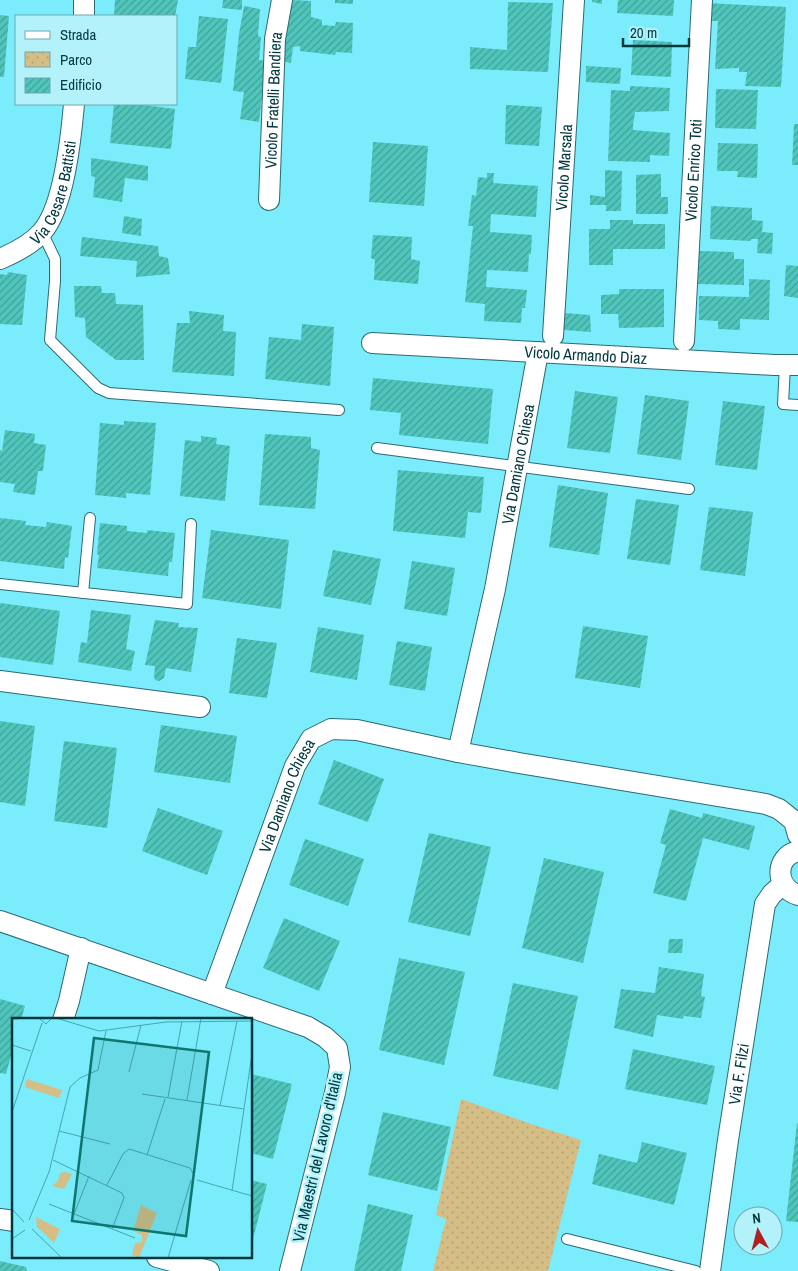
<svg xmlns="http://www.w3.org/2000/svg" width="798" height="1271" font-family="'Archivo Narrow',sans-serif">
	<defs>
		<pattern id="park-dots" width="8" height="8" patternUnits="userSpaceOnUse" patternTransform="scale(1.25)"><rect width="8" height="8" fill="#d5bd86"/><path d="M2 2h.1M6 6h.1" fill="none" stroke="#b5a375" stroke-width="1.8" stroke-linecap="round"/></pattern>
		<pattern id="building-hatch" width="6" height="6" patternUnits="userSpaceOnUse" patternTransform="scale(1.25)"><rect width="6" height="6" fill="#50c5bb"/><path d="M-1 1l2-2M0 6l6-6M5 7l2-2" fill="none" stroke="#40a199"/></pattern>
	</defs>
	<rect width="100%" height="100%" fill="#7aecfc"/>
	<path fill="url(#park-dots)" d="M 461,1099 L 531,1124 L 581,1140 L 548,1271 L 433,1271 L 446,1219 L 436,1215 Z"/>
	<g fill="url(#building-hatch)">
		<path d="M 115,0 L 178,0 L 175,16 L 114,16 Z"/>
		<path d="M 223,0 L 242,0 L 242,10 L 222,8 Z"/>
		<path d="M 292,0 L 311,1 L 311,17 L 322,20 L 322,25 L 335,26 L 336,22 L 353,23 L 352,53 L 336,52 L 335,55 L 300,51 L 300,46 L 293,47 L 291,63 L 281,61 L 285,24 L 289,23 Z"/>
		<path d="M 335,0 L 353,0 L 353,4 L 335,3 Z"/>
		<path d="M 592,0 L 602,0 L 602,4 L 592,2 Z"/>
		<path d="M 618,0 L 674,0 L 673,16 L 617,13 Z"/>
		<path d="M 508,2 L 553,3 L 548,72 L 470,69 L 470,47 L 507,50 Z"/>
		<path d="M 707,3 L 786,7 L 781,87 L 745,86 L 747,72 L 739,72 L 739,68 L 715,69 L 718,21 L 704,21 Z"/>
		<path d="M 244,6 L 260,9 L 258,36 L 261,37 L 259,60 L 266,61 L 259,122 L 240,119 L 244,92 L 233,91 L 239,34 Z"/>
		<path d="M 0,15 L 9,16 L 4,77 L 0,77 Z"/>
		<path d="M 199,16 L 228,19 L 221,83 L 185,79 L 188,47 L 196,47 Z"/>
		<path d="M 633,40 L 672,42 L 671,77 L 631,75 Z"/>
		<path d="M 586,66 L 621,68 L 620,84 L 586,82 Z"/>
		<path d="M 630,86 L 670,88 L 669,111 L 635,112 L 633,125 L 633,130 L 670,133 L 669,156 L 650,155 L 650,162 L 608,161 L 611,90 L 630,91 Z"/>
		<path d="M 716,89 L 758,90 L 756,129 L 715,128 Z"/>
		<path d="M 114,104 L 136,104 L 175,109 L 171,149 L 110,143 Z"/>
		<path d="M 506,105 L 542,107 L 539,146 L 505,144 Z"/>
		<path d="M 794,124 L 798,124 L 798,165 L 792,165 Z"/>
		<path d="M 373,142 L 428,146 L 424,206 L 369,202 Z"/>
		<path d="M 718,143 L 758,144 L 757,178 L 737,177 L 738,171 L 717,171 Z"/>
		<path d="M 91,158 L 148,166 L 148,181 L 125,178 L 122,202 L 93,197 L 95,177 L 91,176 Z"/>
		<path d="M 605,170 L 622,171 L 621,211 L 606,211 L 606,205 L 590,205 L 590,195 L 605,197 Z"/>
		<path d="M 487,173 L 494,173 L 493,183 L 538,186 L 536,217 L 491,214 L 490,232 L 532,235 L 531,254 L 529,254 L 528,272 L 487,270 L 486,287 L 527,290 L 525,308 L 522,308 L 521,323 L 484,321 L 485,304 L 465,302 L 473,226 L 468,226 L 472,195 L 476,196 L 478,177 L 487,178 Z"/>
		<path d="M 661,174 L 661,197 L 668,197 L 668,214 L 636,214 L 636,175 Z"/>
		<path d="M 711,206 L 752,208 L 752,220 L 763,221 L 762,232 L 773,233 L 772,254 L 757,253 L 758,239 L 751,239 L 750,241 L 710,239 Z"/>
		<path d="M 124,216 L 142,219 L 141,236 L 122,233 Z"/>
		<path d="M 610,220 L 633,220 L 633,224 L 665,224 L 665,249 L 613,249 L 613,265 L 589,265 L 589,229 L 610,229 Z"/>
		<path d="M 373,235 L 412,237 L 411,259 L 420,261 L 418,284 L 374,280 L 375,260 L 371,258 Z"/>
		<path d="M 82,237 L 158,246 L 159,256 L 168,258 L 170,274 L 136,277 L 137,261 L 80,256 Z"/>
		<path d="M 699,251 L 734,252 L 734,259 L 744,259 L 744,285 L 698,284 Z"/>
		<path d="M 786,265 L 798,266 L 798,298 L 784,296 Z"/>
		<path d="M 8,272 L 27,275 L 22,325 L 0,324 L 0,274 L 7,275 Z"/>
		<path d="M 749,279 L 770,280 L 769,320 L 740,319 L 740,330 L 718,329 L 718,321 L 699,320 L 699,296 L 749,297 Z"/>
		<path d="M 74,286 L 101,286 L 102,293 L 115,293 L 116,304 L 143,305 L 144,360 L 116,360 L 86,337 L 85,318 L 75,317 Z"/>
		<path d="M 619,289 L 664,289 L 664,327 L 619,328 L 618,314 L 601,314 L 601,295 L 619,294 Z"/>
		<path d="M 189,311 L 224,315 L 223,331 L 236,332 L 234,376 L 172,372 L 177,323 L 190,323 Z"/>
		<path d="M 564,313 L 590,315 L 591,332 L 564,330 Z"/>
		<path d="M 302,324 L 334,327 L 330,386 L 265,379 L 269,337 L 301,340 Z"/>
		<path d="M 373,378 L 493,389 L 488,444 L 399,435 L 401,413 L 370,410 Z"/>
		<path d="M 575,391 L 618,397 L 610,453 L 567,448 Z"/>
		<path d="M 645,395 L 689,401 L 681,460 L 637,454 Z"/>
		<path d="M 723,401 L 765,406 L 757,470 L 715,465 Z"/>
		<path d="M 124,421 L 156,423 L 150,495 L 126,493 L 126,498 L 95,495 L 100,423 L 124,425 Z"/>
		<path d="M 5,430 L 35,434 L 34,443 L 46,445 L 43,471 L 38,471 L 35,495 L 13,492 L 15,484 L 0,482 L 0,450 L 2,451 Z"/>
		<path d="M 265,434 L 311,437 L 311,448 L 320,450 L 315,509 L 259,505 Z"/>
		<path d="M 201,436 L 217,438 L 216,444 L 230,446 L 225,501 L 180,496 L 185,440 L 201,442 Z"/>
		<path d="M 398,470 L 484,477 L 481,513 L 468,512 L 465,538 L 393,531 Z"/>
		<path d="M 558,485 L 608,493 L 599,555 L 549,547 Z"/>
		<path d="M 636,499 L 679,505 L 670,565 L 627,559 Z"/>
		<path d="M 709,507 L 753,512 L 745,576 L 700,570 Z"/>
		<path d="M 0,518 L 26,521 L 25,525 L 46,527 L 47,522 L 72,526 L 68,558 L 65,557 L 64,569 L 0,561 Z"/>
		<path d="M 100,523 L 127,526 L 127,531 L 147,533 L 147,530 L 175,533 L 172,562 L 169,562 L 168,576 L 97,568 L 99,555 L 97,554 Z"/>
		<path d="M 211,530 L 289,540 L 281,609 L 202,598 Z"/>
		<path d="M 333,550 L 381,559 L 371,605 L 323,596 Z"/>
		<path d="M 412,561 L 455,568 L 447,616 L 404,609 Z"/>
		<path d="M 0,603 L 60,611 L 53,665 L 0,657 Z"/>
		<path d="M 91,610 L 131,615 L 126,649 L 135,651 L 131,671 L 78,662 L 81,642 L 87,643 Z"/>
		<path d="M 155,620 L 179,623 L 178,627 L 198,628 L 191,672 L 166,668 L 164,678 L 159,681 L 155,680 L 154,676 L 155,666 L 145,665 Z"/>
		<path d="M 583,626 L 648,636 L 640,688 L 575,678 Z"/>
		<path d="M 318,627 L 364,635 L 357,680 L 310,672 Z"/>
		<path d="M 237,638 L 277,643 L 267,698 L 229,693 Z"/>
		<path d="M 397,641 L 432,647 L 425,691 L 389,685 Z"/>
		<path d="M 0,721 L 35,726 L 25,806 L 0,802 Z"/>
		<path d="M 161,725 L 237,736 L 230,783 L 154,772 Z"/>
		<path d="M 64,741 L 117,748 L 107,828 L 54,821 Z"/>
		<path d="M 334,760 L 384,779 L 368,822 L 318,804 Z"/>
		<path d="M 158,808 L 223,831 L 207,875 L 142,851 Z"/>
		<path d="M 670,809 L 702,818 L 703,813 L 755,826 L 749,850 L 703,838 L 686,901 L 653,893 L 666,845 L 660,843 Z"/>
		<path d="M 429,833 L 491,847 L 470,936 L 408,922 Z"/>
		<path d="M 305,839 L 364,859 L 348,906 L 289,885 Z"/>
		<path d="M 544,858 L 604,872 L 583,963 L 522,948 Z"/>
		<path d="M 284,918 L 340,941 L 319,991 L 263,968 Z"/>
		<path d="M 669,939 L 683,939 L 682,953 L 668,953 Z"/>
		<path d="M 399,958 L 465,972 L 444,1065 L 379,1050 Z"/>
		<path d="M 659,967 L 704,974 L 701,996 L 705,997 L 701,1018 L 684,1016 L 683,1019 L 657,1015 L 653,1037 L 614,1028 L 621,989 L 655,993 Z"/>
		<path d="M 513,983 L 578,996 L 558,1090 L 493,1076 Z"/>
		<path d="M 0,999 L 25,1006 L 21,1020 L 14,1020 L 14,1045 L 6,1074 L 0,1073 Z"/>
		<path d="M 633,1049 L 715,1066 L 707,1105 L 625,1089 Z"/>
		<path d="M 251,1074 L 292,1084 L 273,1159 L 251,1153 Z"/>
		<path d="M 383,1112 L 451,1127 L 437,1191 L 368,1175 Z"/>
		<path d="M 797,1123 L 798,1124 L 798,1222 L 786,1221 Z"/>
		<path d="M 642,1142 L 687,1153 L 674,1205 L 592,1184 L 599,1154 L 637,1163 Z"/>
		<path d="M 251,1180 L 267,1184 L 252,1243 L 251,1243 Z"/>
		<path d="M 368,1204 L 413,1215 L 401,1271 L 354,1271 Z"/>
		<path d="M 0,1261 L 26,1267 L 27,1271 L 0,1271 Z"/>
	</g>
	<g fill="none" stroke-linecap="round" stroke-linejoin="round">
		<defs>
			<g id="lane">
				<path d="M 42,232 L 55,259 L 55,281 L 50,340 L 98,388 L 109,393 L 339,410"/>
				<path d="M 785,365 L 783,404 L 798,405"/>
				<path d="M 377,448 L 689,489"/>
				<path d="M 0,584 L 187,604 L 191,524"/>
				<path d="M 83,593 L 90,518"/>
				<path d="M 567,1239 L 696,1271"/>
			</g>
			<g id="street">
				<path d="M 84,16 L 84,0"/>
				<path id="s1" d="M 269,200 L 275,39 L 282,0"/>
				<path id="s2" d="M 0,259 C 14,253 32,244 42,232 C 64,207 71,138 74,104"/>
				<path id="s3" d="M 553,336 L 574,0"/>
				<path id="s4" d="M 684,341 L 702,0"/>
				<path id="s5" d="M 372,343 L 774,365 L 798,365"/>
				<path d="M 0,681 L 200,707"/>
				<path id="s6" d="M 458,752 L 495,589 L 538,352"/>
				<path d="M 798,851 C 774,857 775,888 798,895"/>
				<path d="M 0,921 L 308,1027 L 325,1037 L 337,1048 L 340,1067 L 335,1093 L 290,1271"/>
				<path id="s7" d="M 212,994 L 295,766 L 311,739 L 331,729 L 357,730 L 458,752 L 519,763 L 766,804 L 779,809 L 794,821 L 798,835"/>
				<path d="M 63,1020 L 69,1001 L 81,948"/>
				<path d="M 0,1219 L 14,1221"/>
				<path d="M 157,1257 L 209,1271"/>
				<path id="s8" d="M 710,1271 L 728,1140 L 765,904 L 772,894 L 783,884"/>
			</g>
		</defs>
		<use href="#lane" stroke="#2d6a72" stroke-width="12"/>
		<use href="#street" stroke="#2d6a72" stroke-width="22"/>
		<use href="#lane" stroke="#fff" stroke-width="10"/>
		<use href="#street" stroke="#fff" stroke-width="20"/>
	</g>
	<g text-anchor="middle" dominant-baseline="central" stroke-width="5" stroke-linejoin="round" paint-order="stroke">
		<g font-size="16" fill="#01383e" stroke="#b4f2fb">
			<text stroke="none"><textPath href="#s1" startOffset="100">Vicolo Fratelli Bandiera</textPath></text>
			<text stroke="none"><textPath href="#s3" startOffset="169">Vicolo Marsala</textPath></text>
			<text stroke="none"><textPath href="#s4" startOffset="171">Vicolo Enrico Toti</textPath></text>
			<text stroke="none"><textPath href="#s2" startOffset="92">Via Cesare Battisti</textPath></text>
			<text stroke="none"><textPath href="#s5" startOffset="214">Vicolo Armando Diaz</textPath></text>
			<text stroke="none"><textPath href="#s6" startOffset="294">Via Damiano Chiesa</textPath></text>
			<text stroke="none"><textPath href="#s7" startOffset="212">Via Damiano Chiesa</textPath></text>
			<text stroke="none"><textPath href="#s8" startOffset="199">Via F. Filzi</textPath></text>
			<text transform="translate(317 1157) rotate(-77)">Via Maestri del Lavoro d'Italia</text>
		</g>
	</g>
	<g transform="translate(12 1018)">
		<rect width="240" height="240" fill="#7aecfc"/>
		<path d="M 15,61 L 50,72 L 47,80 L 13,69 ZM 53,154 L 60,156 L 52,171 L 40,168 L 46,163 L 48,155 ZM 129,187 L 145,195 L 127,240 L 120,237 L 123,225 L 130,224 L 130,217 L 121,213 ZM 24,199 L 48,211 L 42,225 L 25,209 Z" fill="#d5bd86"/>
		<path fill="none" stroke="#4aa4b0" stroke-width="1" d="M 27,0 L 34,6 L 40,0M 44,0 L 87,13 L 154,4 L 240,3M 0,1 L 17,0M 0,27 L 19,33M 117,54 L 129,7M 130,76 L 232,91M 156,79 L 170,3M 175,82 L 189,0M 208,88 L 225,3M 0,94 L 30,5M 47,113 L 98,126M 135,137 L 153,81M 41,142 L 110,175 L 112,180 L 100,211M 185,162 L 240,178M 95,167 L 111,136 L 117,131 L 178,150 L 182,157M 220,173 L 240,36M 37,186 L 123,220M 0,191 L 12,204M 62,196 L 77,158M 17,202 L 37,154 L 58,69 L 68,60 L 86,52 L 94,13M 20,211 L 50,240M 0,221 L 13,212M 156,240 L 179,162"/>
		<path fill="#0f766e" fill-opacity="0.15" stroke="#0f766e" stroke-width="2.5" d="M 82,20 L 197,34 L 174,218 L 60,203 Z"/>
		<rect width="240" height="240" fill="none" stroke="#01383e" stroke-width="2.5"/>
	</g>
	<rect x="15" y="15" width="162" height="90" fill="#b4f2fb" stroke="#6ca8af"/>
	<rect x="25" y="31" width="25" height="8" fill="#ffffff" stroke="#6ca8af"/>
	<text x="60" y="40" font-size="15" fill="#01383e">Strada</text>
	<rect x="25" y="52" width="25" height="15" fill="url(#park-dots)" stroke="#6ca8af"/>
	<text x="60" y="65" font-size="15" fill="#01383e">Parco</text>
	<rect x="25" y="78" width="25" height="15" fill="url(#building-hatch)" stroke="#6ca8af"/>
	<text x="60" y="90" font-size="15" fill="#01383e">Edificio</text>
	<g transform="translate(758 1231) rotate(353)"><circle r="24" fill="#b4f2fb" stroke="#6ca8af"/>
	<path d="M0-4L9 19L0 12L-9 19Z" fill="#b12020"/>
	<text y="-8" font-size="14" font-weight="bold" text-anchor="middle" fill="#01383e">N</text>
	</g>
	<path d="M623 38v8h66v-8" fill="none" stroke="#01383e" stroke-width="2.5"/>
	<text x="630" y="38" font-size="15" fill="#01383e" stroke="#b4f2fb" stroke-width="4" paint-order="stroke">20 m</text>
</svg>
